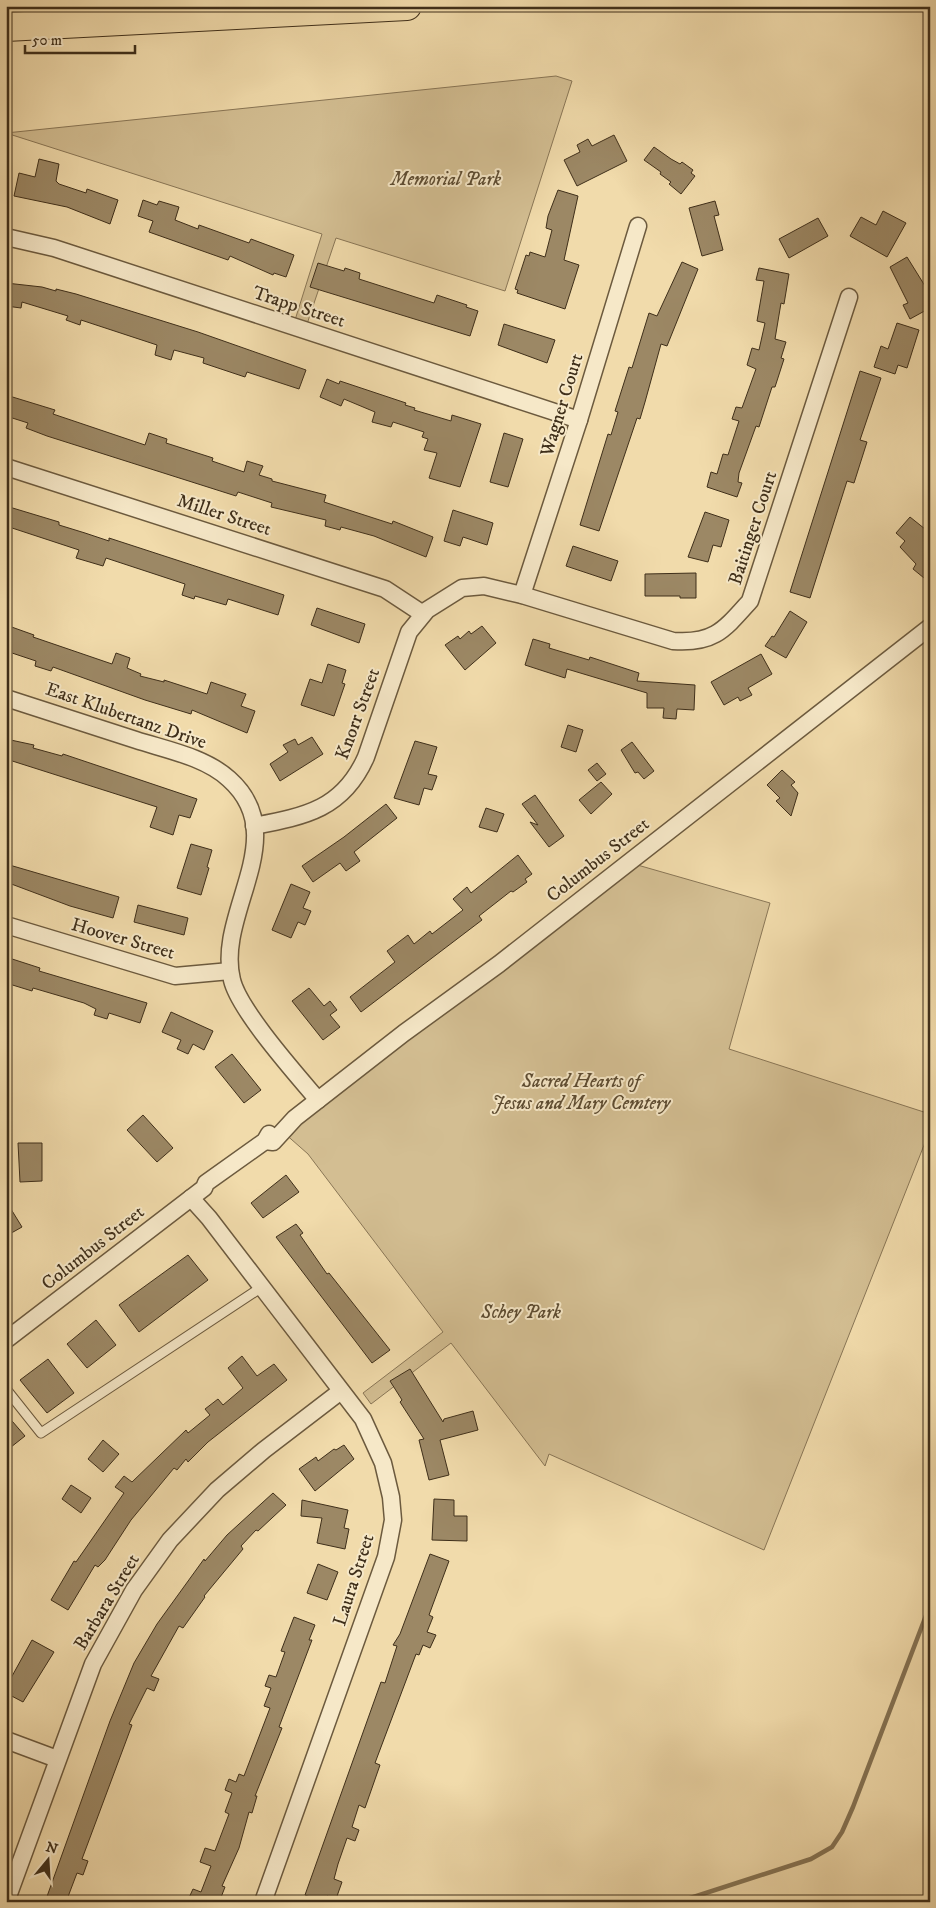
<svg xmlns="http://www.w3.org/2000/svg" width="936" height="1908" font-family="'IM FELL DW Pica',serif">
	<rect width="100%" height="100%" fill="#f1dbab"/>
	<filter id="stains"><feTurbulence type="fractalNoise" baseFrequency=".004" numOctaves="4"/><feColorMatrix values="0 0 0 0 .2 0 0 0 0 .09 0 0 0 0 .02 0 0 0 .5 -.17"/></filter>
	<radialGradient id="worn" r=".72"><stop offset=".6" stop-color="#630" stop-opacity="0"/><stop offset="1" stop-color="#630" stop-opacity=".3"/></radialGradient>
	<g fill="#d3be92" stroke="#897656">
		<path d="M 556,76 L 572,81 L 505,291 L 336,238 L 307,324 L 295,320 L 322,234 L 6,133 Z"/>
		<path d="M 627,862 L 770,903 L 729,1049 L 930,1114 L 930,1130 L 764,1550 L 549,1454 L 545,1466 L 451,1343 L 371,1404 L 363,1393 L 443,1332 L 308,1154 L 283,1132 Z"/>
	</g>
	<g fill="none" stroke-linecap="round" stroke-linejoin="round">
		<path stroke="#857354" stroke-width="4.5" d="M 678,1902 L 811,1859 L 832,1847 L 842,1832 L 853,1807 L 930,1605"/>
	</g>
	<g fill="#9c8865" stroke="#3f2f1a">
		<path d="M 614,135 L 627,161 L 577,186 L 564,160 L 580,152 L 577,145 L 588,139 L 592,146 Z"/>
		<path d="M 654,147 L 671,159 L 680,164 L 682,162 L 693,170 L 691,173 L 695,176 L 681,194 L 669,184 L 671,182 L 660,174 L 661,172 L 644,160 Z"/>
		<path d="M 39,159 L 59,164 L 56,181 L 59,184 L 86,193 L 87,189 L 118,200 L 110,224 L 67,207 L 14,196 L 19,173 L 35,177 Z"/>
		<path d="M 558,190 L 578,196 L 564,260 L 579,265 L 565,309 L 517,293 L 518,290 L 515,289 L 526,255 L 529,256 L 530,252 L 545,257 L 552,230 L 546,228 L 548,216 Z"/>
		<path d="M 143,200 L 157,205 L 159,201 L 179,207 L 175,220 L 198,229 L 199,225 L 249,243 L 251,239 L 294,255 L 286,277 L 274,273 L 273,275 L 230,256 L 228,260 L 149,232 L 153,221 L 138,216 Z"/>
		<path d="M 715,201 L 719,215 L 714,216 L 723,250 L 702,256 L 689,208 Z"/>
		<path d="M 883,211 L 906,223 L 887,257 L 850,236 L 861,217 L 876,225 Z"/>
		<path d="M 818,218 L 828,236 L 789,258 L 779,239 Z"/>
		<path d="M 907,257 L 930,294 L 930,308 L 910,319 L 903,305 L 908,303 L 890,267 Z"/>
		<path d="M 682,262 L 698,269 L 667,346 L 661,344 L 645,402 L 640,419 L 637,418 L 599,531 L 580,525 L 608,434 L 611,435 L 618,412 L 615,411 L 629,367 L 632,368 L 649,313 L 657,316 Z"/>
		<path d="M 318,263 L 344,271 L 345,268 L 360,273 L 359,279 L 434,303 L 437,295 L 467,305 L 466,307 L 478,311 L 470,336 L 310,287 Z"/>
		<path d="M 759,268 L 789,274 L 784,304 L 781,303 L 775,339 L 786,342 L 781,358 L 784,359 L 775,387 L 772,387 L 759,427 L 756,426 L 739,473 L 738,482 L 742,483 L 737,497 L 707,487 L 711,472 L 717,474 L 723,454 L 728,455 L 739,421 L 732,419 L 736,407 L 742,408 L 756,369 L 747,365 L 752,348 L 759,350 L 765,323 L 757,321 L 764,281 L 756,280 Z"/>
		<path d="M 6,283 L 42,287 L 56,291 L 56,289 L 76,294 L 198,332 L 306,370 L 299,389 L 247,372 L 245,377 L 203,363 L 204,358 L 174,350 L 171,360 L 155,355 L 157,345 L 81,320 L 80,325 L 66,320 L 68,316 L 22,302 L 21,308 L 6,306 Z"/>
		<path d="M 897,323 L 919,330 L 907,368 L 898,365 L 895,374 L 874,367 L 881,346 L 888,349 Z"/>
		<path d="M 504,324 L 555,340 L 547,363 L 498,345 Z"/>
		<path d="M 860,371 L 881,378 L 860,440 L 867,442 L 854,483 L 847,481 L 810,598 L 790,592 Z"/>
		<path d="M 327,379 L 339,384 L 340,381 L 406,403 L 405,405 L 415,408 L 414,410 L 451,421 L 452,415 L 481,424 L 460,487 L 429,478 L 437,453 L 424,450 L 428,439 L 422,437 L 424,432 L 393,422 L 391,427 L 372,422 L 375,412 L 344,399 L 341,406 L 320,397 Z"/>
		<path d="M 6,395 L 55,410 L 53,414 L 145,445 L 149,433 L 167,439 L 166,443 L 213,458 L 212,461 L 244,472 L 247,461 L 263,466 L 259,475 L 272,479 L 272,481 L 326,495 L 324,502 L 392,524 L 393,521 L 433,537 L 426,557 L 374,536 L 341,527 L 340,530 L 325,526 L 326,520 L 271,507 L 272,503 L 238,492 L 236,496 L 47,436 L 26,428 L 28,423 L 6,416 Z"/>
		<path d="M 504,433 L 523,439 L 508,487 L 490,482 Z"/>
		<path d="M 6,506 L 59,522 L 59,525 L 85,533 L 109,541 L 109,538 L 284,595 L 278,615 L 228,599 L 226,605 L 195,596 L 194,599 L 182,595 L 185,584 L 106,558 L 103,566 L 76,558 L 79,550 L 6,526 Z"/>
		<path d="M 453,510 L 493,523 L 487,545 L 463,537 L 460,546 L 444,541 Z"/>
		<path d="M 705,512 L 729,520 L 721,547 L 713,545 L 708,562 L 688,557 Z"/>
		<path d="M 910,517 L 930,533 L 930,572 L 924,578 L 913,569 L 916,564 L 900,547 L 905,541 L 896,533 Z"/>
		<path d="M 573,546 L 618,561 L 611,581 L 566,566 Z"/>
		<path d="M 696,573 L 696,598 L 680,598 L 680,596 L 645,596 L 645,574 Z"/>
		<path d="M 317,608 L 365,624 L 359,643 L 311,625 Z"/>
		<path d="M 790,611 L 807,622 L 786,658 L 765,646 L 772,636 L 774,637 Z"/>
		<path d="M 6,625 L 34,635 L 33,637 L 112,664 L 116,653 L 130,658 L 127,668 L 141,674 L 140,676 L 164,682 L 164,680 L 207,694 L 211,682 L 246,694 L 241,706 L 255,711 L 247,733 L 192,710 L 191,714 L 145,700 L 53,667 L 51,671 L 35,666 L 36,661 L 6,651 Z"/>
		<path d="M 482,626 L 496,643 L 465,670 L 445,645 L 458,636 L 460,639 L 469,631 L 471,634 Z"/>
		<path d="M 533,639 L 550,644 L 549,648 L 589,660 L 590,657 L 639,673 L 637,681 L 695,685 L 694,710 L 677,709 L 676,719 L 663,718 L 664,708 L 647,708 L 647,693 L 567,669 L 565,678 L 525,665 Z"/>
		<path d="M 761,654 L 772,674 L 748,688 L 752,695 L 740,701 L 738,697 L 724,705 L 711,682 Z"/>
		<path d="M 328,664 L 346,670 L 342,683 L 345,684 L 334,716 L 301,705 L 310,679 L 322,683 Z"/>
		<path d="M 568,725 L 583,730 L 576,752 L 561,747 Z"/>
		<path d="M 312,737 L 323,754 L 280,781 L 270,764 L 288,752 L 283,745 L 295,739 L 298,745 Z"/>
		<path d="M 6,739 L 34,745 L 33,748 L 62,756 L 63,754 L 197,799 L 190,818 L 179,815 L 173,835 L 150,827 L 157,807 L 6,759 Z"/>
		<path d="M 415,741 L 437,747 L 428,774 L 437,776 L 432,790 L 424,788 L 419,805 L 394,798 Z"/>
		<path d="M 632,742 L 654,771 L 644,779 L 638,772 L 635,773 L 621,750 Z"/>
		<path d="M 597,763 L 606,774 L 597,781 L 588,770 Z"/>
		<path d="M 782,770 L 795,782 L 791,785 L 798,793 L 791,816 L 776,801 L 780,798 L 767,785 Z"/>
		<path d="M 601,782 L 612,794 L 591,814 L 579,800 Z"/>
		<path d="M 535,795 L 564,836 L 549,847 L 530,822 L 538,825 L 522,804 Z"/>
		<path d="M 386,804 L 397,818 L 354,852 L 360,861 L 346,871 L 340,863 L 313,882 L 302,866 L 344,837 Z"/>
		<path d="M 486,808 L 504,814 L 497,832 L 479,827 Z"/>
		<path d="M 191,844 L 212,850 L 207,867 L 209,868 L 201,895 L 177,888 Z"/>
		<path d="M 518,855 L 532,874 L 525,879 L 527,882 L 513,892 L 511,891 L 479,916 L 482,920 L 361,1012 L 350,997 L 395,962 L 387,951 L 408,935 L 414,944 L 430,931 L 432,934 L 463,910 L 453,899 L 467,887 L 471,893 Z"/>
		<path d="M 6,864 L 119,897 L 113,918 L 70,906 L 6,882 Z"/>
		<path d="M 291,884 L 310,892 L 303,908 L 311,911 L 305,925 L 298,922 L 291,938 L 272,930 Z"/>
		<path d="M 138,905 L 188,918 L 184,935 L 134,922 Z"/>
		<path d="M 6,957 L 40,968 L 39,971 L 147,1003 L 140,1023 L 109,1013 L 107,1019 L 94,1015 L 96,1009 L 84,1003 L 33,988 L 32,991 L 6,983 Z"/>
		<path d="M 309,988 L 324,1006 L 330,1001 L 337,1010 L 330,1015 L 340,1027 L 323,1040 L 292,1001 Z"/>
		<path d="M 171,1012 L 213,1031 L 204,1050 L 193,1044 L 188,1054 L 177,1049 L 181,1040 L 162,1032 Z"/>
		<path d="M 232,1054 L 261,1090 L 244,1103 L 215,1067 Z"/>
		<path d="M 143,1115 L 173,1148 L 157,1162 L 127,1130 Z"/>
		<path d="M 18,1143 L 42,1143 L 42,1181 L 20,1182 Z"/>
		<path d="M 286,1175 L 299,1192 L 263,1218 L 251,1203 Z"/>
		<path d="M 6,1201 L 22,1227 L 6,1236 Z"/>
		<path d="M 296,1224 L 303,1233 L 300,1235 L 327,1274 L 329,1273 L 390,1350 L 372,1363 L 276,1237 Z"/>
		<path d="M 188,1255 L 208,1280 L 139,1332 L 119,1305 Z"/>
		<path d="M 96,1320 L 116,1345 L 87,1368 L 67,1344 Z"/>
		<path d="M 242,1356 L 257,1376 L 274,1364 L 287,1380 L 208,1442 L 188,1462 L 186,1459 L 177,1470 L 174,1468 L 131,1520 L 105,1560 L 98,1567 L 95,1565 L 68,1610 L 51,1600 L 74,1561 L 76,1562 L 124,1493 L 115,1487 L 124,1476 L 132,1482 L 186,1430 L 188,1433 L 210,1415 L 205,1409 L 218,1399 L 223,1405 L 243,1388 L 228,1368 Z"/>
		<path d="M 48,1359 L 74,1393 L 47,1413 L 20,1380 Z"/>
		<path d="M 410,1369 L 443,1422 L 444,1419 L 473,1411 L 478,1430 L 440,1440 L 449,1475 L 429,1480 L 419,1440 L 424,1439 L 400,1402 L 402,1400 L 390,1381 Z"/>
		<path d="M 6,1414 L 25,1436 L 6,1451 Z"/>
		<path d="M 103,1440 L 119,1454 L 103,1472 L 88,1459 Z"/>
		<path d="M 344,1445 L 354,1459 L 315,1491 L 299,1469 L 316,1457 L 318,1461 L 334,1449 L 336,1450 Z"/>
		<path d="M 71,1485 L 91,1498 L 81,1513 L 62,1499 Z"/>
		<path d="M 273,1493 L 286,1505 L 258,1531 L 256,1530 L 241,1546 L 243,1549 L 204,1596 L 205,1597 L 183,1628 L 179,1626 L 151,1676 L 159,1679 L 154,1691 L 147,1688 L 129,1724 L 132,1725 L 82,1859 L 88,1861 L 83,1875 L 77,1873 L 66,1902 L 45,1902 L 110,1721 L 134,1663 L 157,1624 L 204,1559 L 205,1561 L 227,1535 Z"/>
		<path d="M 434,1499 L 454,1500 L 454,1516 L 467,1516 L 467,1541 L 432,1540 Z"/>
		<path d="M 302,1500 L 348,1510 L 344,1528 L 349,1529 L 345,1549 L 317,1543 L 322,1518 L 301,1516 Z"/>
		<path d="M 430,1554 L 449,1561 L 429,1615 L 433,1617 L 427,1632 L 436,1635 L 430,1648 L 423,1645 L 419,1655 L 416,1654 L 375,1763 L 380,1765 L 365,1808 L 359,1805 L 352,1827 L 359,1830 L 355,1841 L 347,1838 L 338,1864 L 334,1879 L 342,1882 L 336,1899 L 327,1896 L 323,1902 L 305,1895 L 381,1682 L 385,1683 L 397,1646 L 393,1645 L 400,1634 Z"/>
		<path d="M 318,1564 L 338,1572 L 327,1600 L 307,1593 Z"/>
		<path d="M 294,1617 L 315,1625 L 309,1640 L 312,1640 L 279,1727 L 282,1728 L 255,1796 L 257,1796 L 252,1813 L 249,1812 L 239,1848 L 222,1886 L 225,1887 L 220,1900 L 224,1902 L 187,1902 L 193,1889 L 201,1892 L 211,1866 L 200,1862 L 205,1848 L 215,1851 L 229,1814 L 225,1812 L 232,1793 L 225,1790 L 229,1779 L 236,1782 L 239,1774 L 244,1776 L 270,1708 L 264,1706 L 271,1688 L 265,1686 L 269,1675 L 276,1677 L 285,1652 L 281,1651 Z"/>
		<path d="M 32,1640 L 54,1652 L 23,1702 L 6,1693 L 6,1687 Z"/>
	</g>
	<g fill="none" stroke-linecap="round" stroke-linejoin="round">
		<defs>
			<path id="service" d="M 6,1389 L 41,1433 L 262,1287"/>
			<g id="minor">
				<path d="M 6,237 L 54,248 L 579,420"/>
				<path d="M 6,467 L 385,589 L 423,614"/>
				<path d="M 522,595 L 579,420 L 638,226"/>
				<path d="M 6,698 C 49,712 93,726 136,740 C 167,750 205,757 229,779 C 294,837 215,913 232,980 C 239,1010 296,1074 318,1100"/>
				<path d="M 254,826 C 306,816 343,809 366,757 L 409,632 L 427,610 L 462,588 L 484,586 L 522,595 L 673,641 C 714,644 724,630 750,601 L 849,297"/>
				<path d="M 6,925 L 175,976 L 230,971"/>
				<path d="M 265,1141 L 273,1142 L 295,1118 L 404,1033 L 499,964 L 930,627"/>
				<path d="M 191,1198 L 209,1218 L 363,1419 L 383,1463 L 391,1497 L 393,1520 L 386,1557 L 263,1902"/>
				<path d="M 6,1340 L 204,1188 L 206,1183 L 265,1141 L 269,1134"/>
				<path d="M 6,1740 L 57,1759"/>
				<path d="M 6,1902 L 93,1664 L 134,1590 L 170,1540 L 217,1490 L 264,1450 L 341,1391"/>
			</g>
			<path id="motorway" d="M 6,27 L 407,6"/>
		</defs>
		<use href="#service" stroke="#6c5a3e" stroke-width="11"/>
		<use href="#minor" stroke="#6c5a3e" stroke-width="19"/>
		<use href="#motorway" stroke="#3f2f1a" stroke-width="30"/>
		<use href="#service" stroke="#f6e8c8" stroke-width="9"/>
		<use href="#minor" stroke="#f6e8c8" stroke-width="16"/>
		<use href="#motorway" stroke="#f1dbab" stroke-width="28"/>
	</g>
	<g text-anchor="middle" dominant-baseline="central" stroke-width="4" stroke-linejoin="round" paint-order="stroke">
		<g font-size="19" font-style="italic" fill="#5d4c32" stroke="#f6e8c8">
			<text x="446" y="179">Memorial Park</text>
			<text x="581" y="1081">Sacred Hearts of<tspan x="581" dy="22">Jesus and Mary Cemtery</tspan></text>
			<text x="521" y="1312">Schey Park</text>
		</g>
		<g font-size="19" fill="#3f2f1a" stroke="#f6e8c8">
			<text transform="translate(299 307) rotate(18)">Trapp Street</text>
			<text transform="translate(562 405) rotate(-73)">Wagner Court</text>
			<text transform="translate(224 515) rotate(18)">Miller Street</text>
			<text transform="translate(753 528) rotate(-72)">Baitinger Court</text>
			<text transform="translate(358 714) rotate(-70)">Knorr Street</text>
			<text transform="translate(126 716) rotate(19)">East Klubertanz Drive</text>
			<text transform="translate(598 860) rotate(-38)">Columbus Street</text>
			<text transform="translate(123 939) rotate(16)">Hoover Street</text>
			<text transform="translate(93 1248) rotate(-38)">Columbus Street</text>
			<text transform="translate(354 1580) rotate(-72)">Laura Street</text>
			<text transform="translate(107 1602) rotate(-59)">Barbara Street</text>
		</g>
	</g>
	<rect width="936" height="1908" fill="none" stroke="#f1dbab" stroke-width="25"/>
	<rect x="8" y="8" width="921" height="1893" fill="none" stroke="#3f2f1a" stroke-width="2.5"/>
	<rect x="12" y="12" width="911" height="1883" fill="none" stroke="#3f2f1a"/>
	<g transform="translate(48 1860) rotate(18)" stroke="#f6e8c8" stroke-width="4" paint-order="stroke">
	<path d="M0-4L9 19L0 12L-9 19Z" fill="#3f2f1a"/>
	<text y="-8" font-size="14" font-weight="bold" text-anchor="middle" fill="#3f2f1a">N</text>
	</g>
	<path d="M25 45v8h110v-8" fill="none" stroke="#3f2f1a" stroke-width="2.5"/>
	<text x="32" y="45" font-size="15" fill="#3f2f1a" stroke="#f6e8c8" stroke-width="4" paint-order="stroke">50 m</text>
	<rect width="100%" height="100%" filter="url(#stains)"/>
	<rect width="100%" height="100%" fill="url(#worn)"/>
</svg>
